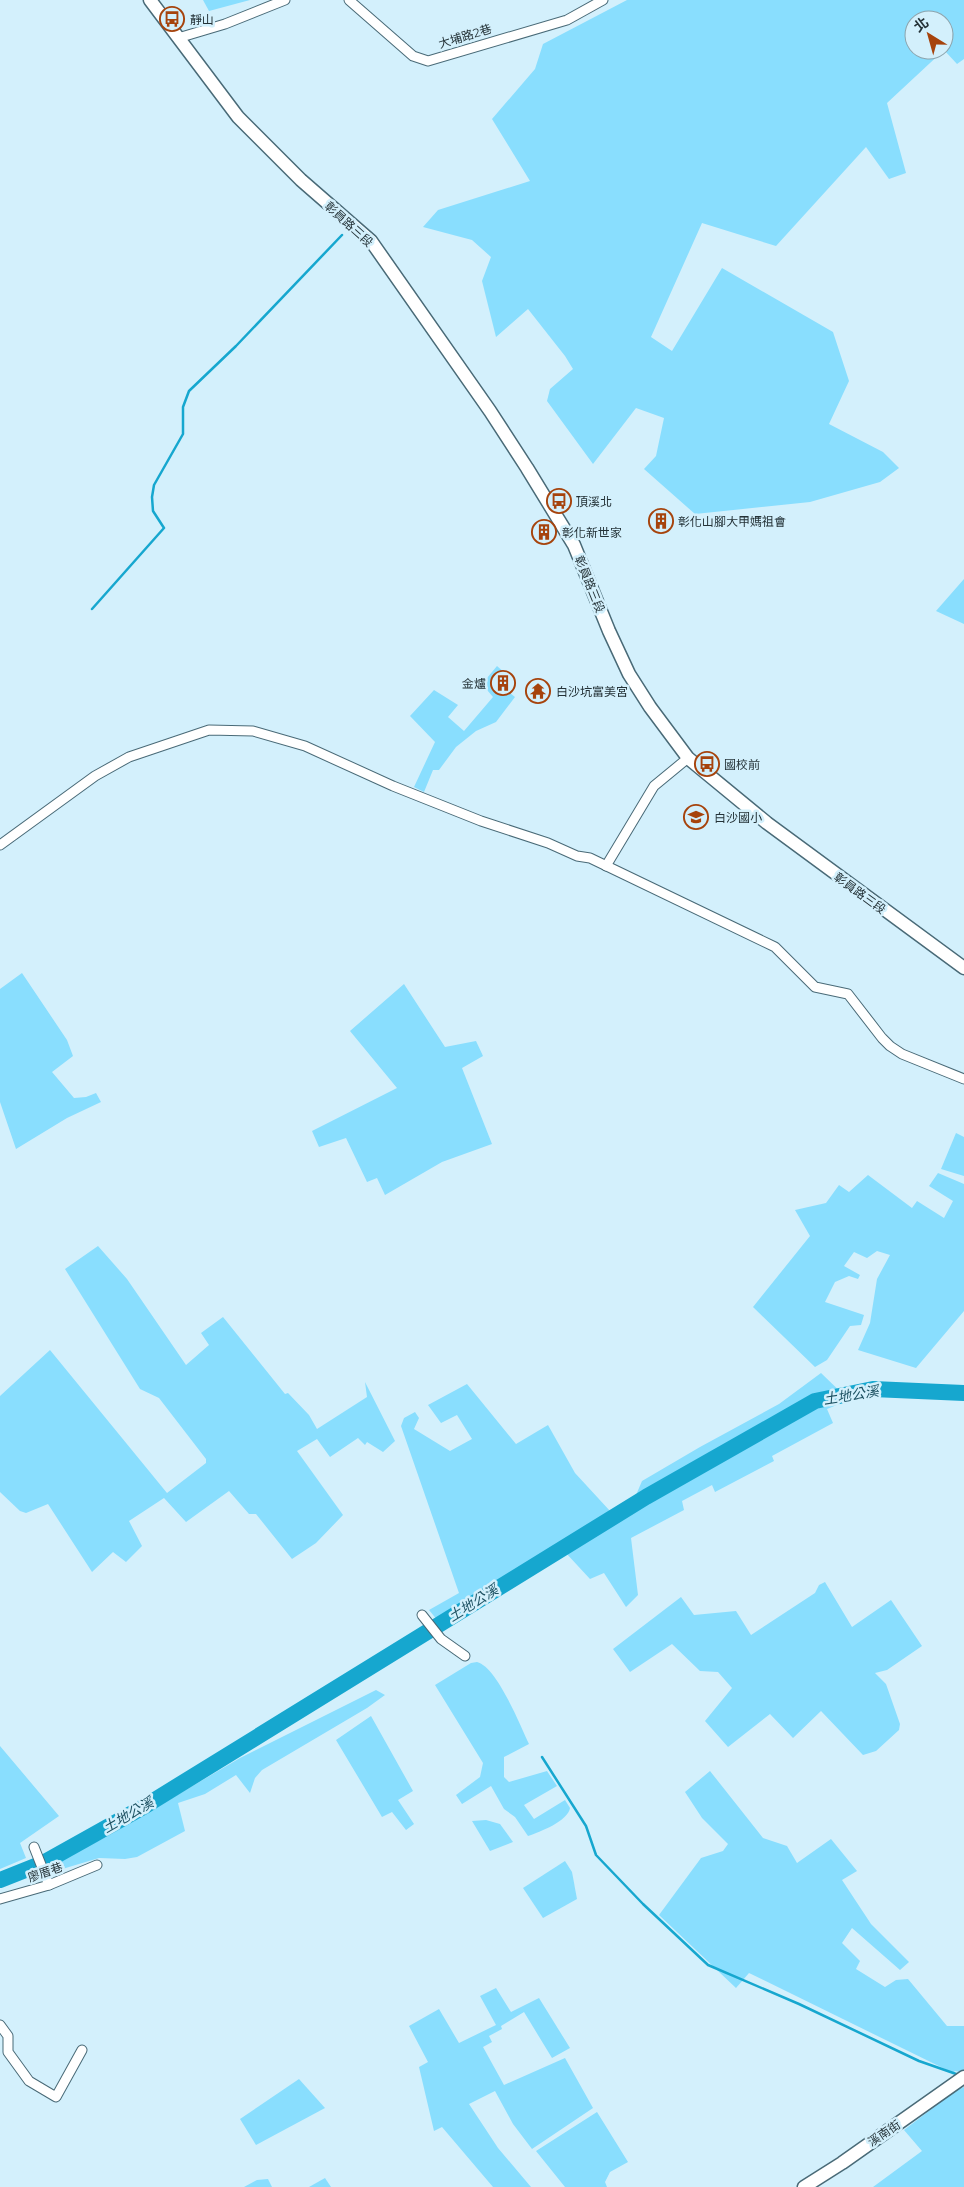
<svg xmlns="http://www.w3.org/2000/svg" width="964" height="2187" font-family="Montserrat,'Noto Sans TC',sans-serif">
	<rect width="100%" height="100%" fill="#d3f0fc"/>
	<g fill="#89defe">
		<path d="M 203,0 L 250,0 L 209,11 Z"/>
		<path d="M 627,0 L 964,0 L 964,59 L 957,64 L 944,50 L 944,20 L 914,20 L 914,50 L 944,50 L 887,103 L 906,173 L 889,179 L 866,147 L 776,246 L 702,223 L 651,337 L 672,351 L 722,268 L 833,332 L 849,381 L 829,424 L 883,452 L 899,468 L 880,482 L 810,502 L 695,514 L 644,469 L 656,456 L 664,418 L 636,408 L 593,464 L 547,401 L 550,389 L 573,369 L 565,356 L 528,309 L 496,337 L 482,281 L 491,257 L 472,240 L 423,227 L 438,210 L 530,181 L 492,119 L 535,69 L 543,44 Z"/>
		<path d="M 964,579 L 964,624 L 936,611 Z"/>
		<path d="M 497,666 L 506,674 L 501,686 L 515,697 L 496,722 L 476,731 L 456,747 L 439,770 L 433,770 L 424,792 L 414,787 L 435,742 L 410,716 L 434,690 L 458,705 L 448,717 L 464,731 L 493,697 L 482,684 Z"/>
		<path d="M 22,973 L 67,1040 L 73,1056 L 52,1072 L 74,1098 L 86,1097 L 96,1093 L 101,1102 L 67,1118 L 16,1149 L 0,1102 L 0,989 Z"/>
		<path d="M 404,984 L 445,1047 L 476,1041 L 483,1056 L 462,1068 L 492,1144 L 442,1162 L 385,1195 L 377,1178 L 367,1182 L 346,1138 L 319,1147 L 312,1131 L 397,1088 L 350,1031 Z"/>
		<path d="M 956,1133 L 964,1137 L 964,1176 L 941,1169 Z"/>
		<path d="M 938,1173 L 964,1184 L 964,1311 L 916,1368 L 858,1350 L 870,1323 L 877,1279 L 890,1255 L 877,1251 L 867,1258 L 854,1252 L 844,1266 L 860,1275 L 858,1279 L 849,1276 L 835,1282 L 825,1302 L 864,1315 L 861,1325 L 850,1326 L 827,1360 L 815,1367 L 753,1307 L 810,1236 L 795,1210 L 826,1203 L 839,1185 L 849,1192 L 868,1175 L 912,1208 L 917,1201 L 944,1218 L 953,1201 L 929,1186 Z"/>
		<path d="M 98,1246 L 127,1279 L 186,1365 L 209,1345 L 201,1333 L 223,1317 L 285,1394 L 288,1393 L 309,1415 L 317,1429 L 367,1397 L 365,1382 L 395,1441 L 383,1452 L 367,1442 L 365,1445 L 358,1438 L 330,1457 L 317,1439 L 297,1451 L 343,1515 L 316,1543 L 292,1559 L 256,1514 L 249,1514 L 229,1491 L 186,1522 L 164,1498 L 129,1521 L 142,1546 L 126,1562 L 113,1552 L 92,1572 L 48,1504 L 26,1513 L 20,1511 L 0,1492 L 0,1396 L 50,1350 L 167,1493 L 206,1463 L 206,1459 L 159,1398 L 140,1389 L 65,1269 Z"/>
		<path d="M 821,1373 L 849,1400 L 827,1409 L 833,1423 L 772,1456 L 774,1461 L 715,1492 L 712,1485 L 682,1501 L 684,1510 L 631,1538 L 638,1595 L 626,1607 L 604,1573 L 590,1579 L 565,1552 L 438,1621 L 429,1610 L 459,1593 L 401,1426 L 404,1418 L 415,1412 L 419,1418 L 414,1429 L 450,1451 L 472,1439 L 457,1415 L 441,1423 L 428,1405 L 467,1384 L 516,1444 L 548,1425 L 575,1473 L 610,1511 L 636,1495 L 642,1481 L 700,1447 L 779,1404 Z"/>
		<path d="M 825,1582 L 852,1627 L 891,1600 L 922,1646 L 887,1670 L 875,1673 L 886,1684 L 900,1724 L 899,1730 L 876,1751 L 863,1755 L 821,1711 L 793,1738 L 770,1714 L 728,1747 L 705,1721 L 732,1688 L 718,1672 L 700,1671 L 672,1644 L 630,1672 L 613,1649 L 681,1597 L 694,1615 L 736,1611 L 751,1635 L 815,1593 L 819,1585 Z"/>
		<path d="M 477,1662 C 497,1667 520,1725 529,1744 L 504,1757 L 504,1777 L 509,1782 L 547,1771 L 557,1786 L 524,1805 L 534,1819 L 565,1800 L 570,1808 C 568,1821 540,1832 528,1836 L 515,1817 L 504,1809 L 491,1786 L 462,1804 L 456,1795 L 480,1777 L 483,1763 L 435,1685 L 471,1663 Z"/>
		<path d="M 376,1690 L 385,1695 L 367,1708 L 262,1770 L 255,1778 L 250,1793 L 236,1775 L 205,1794 L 178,1803 L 185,1831 L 137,1857 L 125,1859 L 99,1858 L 59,1870 L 52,1864 L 106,1837 L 240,1758 Z"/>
		<path d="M 371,1716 L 413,1791 L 398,1800 L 414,1824 L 406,1830 L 392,1812 L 382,1817 L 336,1740 Z"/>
		<path d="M 0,1746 L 59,1816 L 20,1843 L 26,1858 L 0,1869 Z"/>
		<path d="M 710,1771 L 763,1838 L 787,1846 L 797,1863 L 831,1839 L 857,1871 L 842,1880 L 871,1924 L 909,1962 L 900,1970 L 852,1928 L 842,1943 L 860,1961 L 856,1969 L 885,1987 L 896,1980 L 908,1979 L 947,2026 L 964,2026 L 964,2073 L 955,2071 L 953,2073 L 749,1973 L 736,1988 L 659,1915 L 701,1858 L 723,1851 L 728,1844 L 702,1818 L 685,1792 Z"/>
		<path d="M 486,1820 L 500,1824 L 513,1842 L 490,1851 L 472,1821 Z"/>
		<path d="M 565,1861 L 572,1872 L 577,1899 L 543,1918 L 523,1888 Z"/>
		<path d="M 496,1988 L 511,2012 L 539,1998 L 570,2048 L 552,2058 L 524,2012 L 501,2026 L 502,2029 L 489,2036 L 492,2042 L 483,2047 L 504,2085 L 565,2058 L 593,2108 L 532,2149 L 513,2124 L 495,2091 L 469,2104 L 498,2148 L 531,2187 L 493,2187 L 442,2127 L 434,2131 L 419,2067 L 428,2062 L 409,2026 L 439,2009 L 459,2043 L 496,2025 L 480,1996 Z"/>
		<path d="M 299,2079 L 325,2108 L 256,2145 L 240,2119 Z"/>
		<path d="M 964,2087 L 964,2187 L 873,2187 L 922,2151 L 904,2130 L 955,2091 Z"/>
		<path d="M 597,2112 L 628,2162 L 610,2172 L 605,2182 L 607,2187 L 565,2187 L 536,2151 Z"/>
		<path d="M 325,2178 L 331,2187 L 309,2187 Z"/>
		<path d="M 268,2179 L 272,2187 L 244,2187 L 257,2180 Z"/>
	</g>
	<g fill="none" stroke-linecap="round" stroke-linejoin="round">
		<g stroke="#16a7cf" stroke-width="2.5">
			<path d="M 92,609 L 164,528 L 153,511 L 152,497 L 154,485 L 183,434 L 183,407 L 189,391 L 236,346 L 342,235"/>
			<path d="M 542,1757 L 586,1826 L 596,1855 L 643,1904 L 708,1965 L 799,2004 L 919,2061 L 959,2075"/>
		</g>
		<path stroke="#16a7cf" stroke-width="16" d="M 0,1880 L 43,1863 L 145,1806 L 646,1497 L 815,1401 L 873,1389 L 964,1393"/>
		<defs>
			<g id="street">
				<path d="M 349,0 L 413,56 L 428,61 L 567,20 L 603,0"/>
				<path d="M 178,38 L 225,24 L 285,0"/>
				<path d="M 0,845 L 95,776 L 129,757 L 209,730 L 253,731 L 305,746 L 393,786 L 481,821 L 548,843 L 577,856 L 590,858 L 775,947 L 815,987 L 848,994 L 882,1038 L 890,1046 L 902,1054 L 964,1079"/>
				<path d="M 606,866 L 654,786 L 688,758"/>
				<path d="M 422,1615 L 441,1639 L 465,1656"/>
				<path d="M 34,1847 L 49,1885"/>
				<path d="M 0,1899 L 49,1885 L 97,1865"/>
				<path d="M 0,2025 L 8,2036 L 8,2052 L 29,2081 L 56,2097 L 82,2050"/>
			</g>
			<g id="secondary">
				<path d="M 150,0 L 238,117 L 301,180 L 371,241 L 490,411 L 527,468 L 574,545 L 609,631 L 629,674 L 650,707 L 688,758 L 767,823 L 964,968"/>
				<path d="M 804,2187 L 842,2163 L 964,2077"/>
			</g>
		</defs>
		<use href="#street" stroke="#496a77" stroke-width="11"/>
		<use href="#secondary" stroke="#496a77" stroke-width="15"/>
		<use href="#street" stroke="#fff" stroke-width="9"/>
		<use href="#secondary" stroke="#fff" stroke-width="12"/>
	</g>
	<defs>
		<symbol id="bus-ring" viewBox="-11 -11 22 22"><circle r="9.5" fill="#d3f0fc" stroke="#a6430c" stroke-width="1.5"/><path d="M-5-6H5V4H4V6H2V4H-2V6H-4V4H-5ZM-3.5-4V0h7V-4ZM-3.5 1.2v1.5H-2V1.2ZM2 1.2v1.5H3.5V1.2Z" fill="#a6430c"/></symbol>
		<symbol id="building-ring" viewBox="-11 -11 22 22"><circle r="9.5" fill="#d3f0fc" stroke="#a6430c" stroke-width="1.5"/><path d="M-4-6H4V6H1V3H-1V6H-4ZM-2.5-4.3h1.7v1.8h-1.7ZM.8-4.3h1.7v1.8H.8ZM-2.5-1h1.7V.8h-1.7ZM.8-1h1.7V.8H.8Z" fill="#a6430c"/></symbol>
		<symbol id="temple-ring" viewBox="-11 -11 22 22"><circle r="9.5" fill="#d3f0fc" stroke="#a6430c" stroke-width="1.5"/><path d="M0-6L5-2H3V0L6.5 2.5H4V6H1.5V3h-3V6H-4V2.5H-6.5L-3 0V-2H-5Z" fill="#a6430c"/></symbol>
		<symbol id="school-ring" viewBox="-11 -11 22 22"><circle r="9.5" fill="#d3f0fc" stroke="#a6430c" stroke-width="1.5"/><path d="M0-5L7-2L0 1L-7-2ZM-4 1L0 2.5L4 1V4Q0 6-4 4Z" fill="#a6430c"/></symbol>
	</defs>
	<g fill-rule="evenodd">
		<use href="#bus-ring" x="158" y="5" width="28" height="28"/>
		<use href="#bus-ring" x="545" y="487" width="28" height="28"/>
		<use href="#building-ring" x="647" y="507" width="28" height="28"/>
		<use href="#building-ring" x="530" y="518" width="28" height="28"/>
		<use href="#building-ring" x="489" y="669" width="28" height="28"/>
		<use href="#temple-ring" x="524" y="677" width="28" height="28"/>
		<use href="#bus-ring" x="693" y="750" width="28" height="28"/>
		<use href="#school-ring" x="682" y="803" width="28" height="28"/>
	</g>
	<g text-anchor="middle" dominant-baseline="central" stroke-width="5" stroke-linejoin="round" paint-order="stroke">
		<g font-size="12" fill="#243237" stroke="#d3f0fc" text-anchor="start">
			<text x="190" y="19">靜山</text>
			<text x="576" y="501">頂溪北</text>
			<text x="678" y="521">彰化山腳大甲媽祖會</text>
			<text x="562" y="532">彰化新世家</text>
			<text x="486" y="683" text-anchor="end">金爐</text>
			<text x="556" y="691">白沙坑富美宮</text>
			<text x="724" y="764">國校前</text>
			<text x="714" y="817">白沙國小</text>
		</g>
		<g font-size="12" fill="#243237" stroke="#d3f0fc">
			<text transform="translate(465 36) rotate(-17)">大埔路2巷</text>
			<text transform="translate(349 224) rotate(42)">彰員路三段</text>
			<text transform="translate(590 584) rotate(68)">彰員路三段</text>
			<text transform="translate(860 893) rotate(36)">彰員路三段</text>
			<text transform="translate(45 1872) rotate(-19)">廖厝巷</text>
			<text transform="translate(884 2133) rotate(-34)">溪南街</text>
		</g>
		<g font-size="14" font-style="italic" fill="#1e5263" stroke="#d3f0fc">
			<text transform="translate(851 1395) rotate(-9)">土地公溪</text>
			<text transform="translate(473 1603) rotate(-32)">土地公溪</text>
			<text transform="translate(128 1815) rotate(-30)">土地公溪</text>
		</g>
	</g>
	<g transform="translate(929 35) rotate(323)"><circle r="24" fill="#d3f0fc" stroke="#8da4ad"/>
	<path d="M0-4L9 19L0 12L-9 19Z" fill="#a6430c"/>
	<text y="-8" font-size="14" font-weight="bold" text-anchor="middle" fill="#243237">北</text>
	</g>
</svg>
